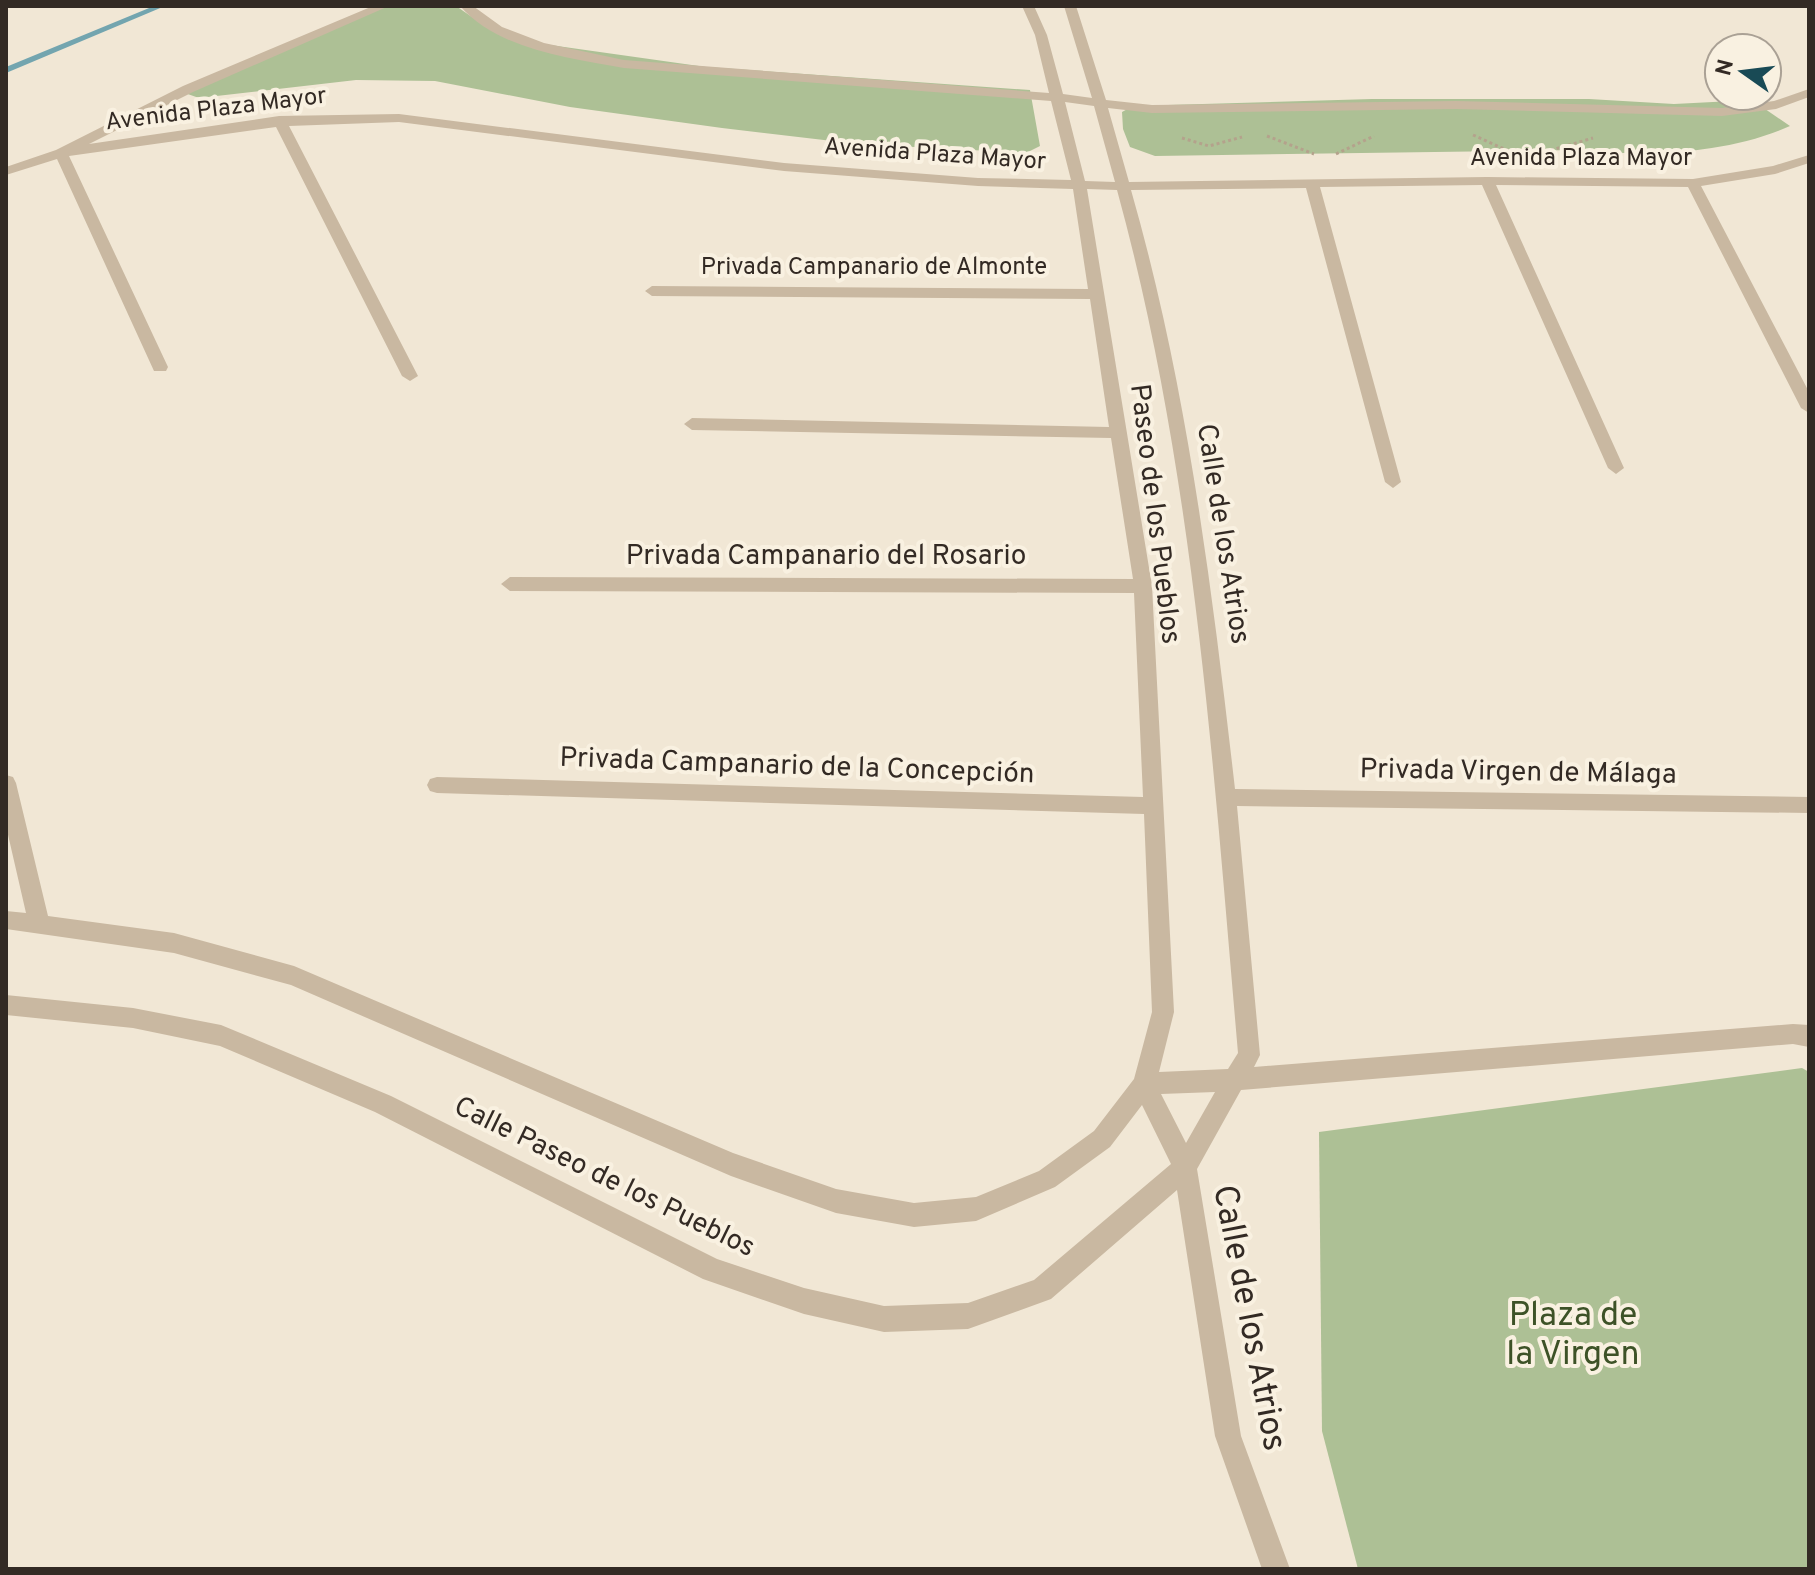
<svg xmlns="http://www.w3.org/2000/svg" width="1815" height="1575" font-family="Overpass,sans-serif">
	<rect width="100%" height="100%" fill="#f1e7d5"/>
	<g fill="#adc095">
		<path d="M 376,6 L 456,6 L 472,17 L 536,43 L 706,67 L 1030,90 L 1040,146 L 1026,153 L 858,144 L 722,128 L 570,107 L 435,81 L 356,80 L 199,98 L 182,92 Z"/>
		<path d="M 1372,99 L 1589,99 L 1674,104 L 1752,100 L 1790,126 C 1726,154 1648,157 1578,150 L 1155,156 L 1130,147 L 1123,129 L 1122,112 L 1133,106 Z"/>
		<path d="M 1802,1068 L 1809,1072 L 1809,1569 L 1358,1569 L 1322,1431 L 1319,1132 Z"/>
	</g>
	<g fill="none" stroke-linecap="round" stroke-linejoin="round">
		<path fill="#73a5af" fill-rule="evenodd" d="M 154,6 L 165,6 L 6,73 L 6,67 Z"/>
		<g stroke="#b4a28c" stroke-width="3" stroke-dasharray="3 3" stroke-linecap="butt">
			<path d="M 1473,135 L 1511,152"/>
			<path d="M 1267,136 L 1314,154"/>
			<path d="M 1182,138 L 1209,146 L 1242,137"/>
			<path d="M 1545,152 L 1593,138"/>
			<path d="M 1336,154 L 1374,136"/>
		</g>
		<path fill="#c9b8a1" fill-rule="evenodd" d="M 373,6 L 389,6 L 193,92 L 89,144 L 279,116 L 399,114 L 784,163 L 978,178 L 1071,180 L 1051,101 L 624,68 C 569,58 499,50 460,6 L 473,6 L 502,27 L 544,43 L 624,60 L 1049,93 L 1035,35 L 1022,6 L 1034,6 L 1047,35 L 1063,94 L 1092,98 L 1064,6 L 1076,6 L 1106,100 L 1152,105 L 1456,101 L 1722,108 L 1774,101 L 1809,89 L 1809,97 L 1776,109 L 1722,116 L 1456,109 L 1152,113 L 1108,108 L 1129,182 L 1487,177 L 1693,179 L 1773,166 L 1809,155 L 1809,163 L 1775,174 L 1701,186 L 1809,392 L 1809,413 L 1801,408 L 1688,187 L 1496,185 L 1624,468 L 1616,474 L 1608,468 L 1482,185 L 1320,187 L 1401,482 L 1393,488 L 1385,482 L 1306,188 L 1131,190 C 1187,385 1212,588 1235,789 L 1809,797 L 1809,813 L 1237,806 L 1260,1055 L 1254,1067 L 1793,1024 L 1809,1025 L 1809,1047 L 1793,1044 L 1241,1090 L 1197,1169 L 1241,1436 L 1290,1569 L 1262,1569 L 1215,1436 L 1177,1190 L 1051,1299 L 968,1329 L 884,1332 L 804,1314 L 703,1279 L 375,1112 L 220,1046 L 133,1028 L 6,1015 L 6,995 L 133,1008 L 221,1025 L 391,1096 L 717,1259 L 804,1288 L 884,1306 L 968,1303 L 1034,1280 L 1171,1164 L 1142,1105 L 1110,1147 L 1055,1187 L 976,1221 L 914,1227 L 836,1213 L 731,1176 L 291,985 L 174,953 L 6,929 L 6,911 L 26,913 L 6,826 L 6,775 L 13,777 L 16,783 L 48,916 L 174,933 L 294,966 L 733,1153 L 836,1189 L 914,1203 L 976,1197 L 1039,1171 L 1094,1131 L 1134,1079 L 1152,1012 L 1144,814 L 437,793 L 430,791 L 427,785 L 430,779 L 437,777 L 1143,797 L 1134,593 L 510,591 L 501,584 L 510,577 L 1133,579 L 1111,438 L 692,430 L 684,424 L 692,418 L 1109,427 L 1090,299 L 652,296 L 645,291 L 652,286 L 1088,289 L 1073,189 L 978,186 L 784,171 L 399,122 L 289,126 L 418,376 L 410,381 L 402,376 L 276,127 L 69,156 L 168,367 L 166,371 L 154,371 L 57,159 L 6,175 L 6,167 L 56,150 L 183,86 ZM 1065,102 L 1094,106 L 1115,182 L 1085,181 ZM 1087,189 L 1117,190 C 1194,470 1213,765 1238,1053 L 1228,1069 L 1159,1072 L 1174,1012 L 1152,586 ZM 1215,1092 L 1186,1143 L 1161,1094 Z"/>
	</g>
	<g text-anchor="middle" dominant-baseline="central" stroke-width="8" stroke-linejoin="round" paint-order="stroke">
		<g font-size="24" fill="#332a24" stroke="#f9f1e1">
			<text transform="translate(216 110) rotate(-7)">Avenida Plaza Mayor</text>
			<text transform="translate(935 155) rotate(4)">Avenida Plaza Mayor</text>
			<text x="1581" y="159">Avenida Plaza Mayor</text>
			<text x="874" y="268">Privada Campanario de Almonte</text>
		</g>
		<g font-size="28" fill="#332a24" stroke="#f9f1e1">
			<text transform="translate(1154 514) rotate(83)">Paseo de los Pueblos</text>
			<text transform="translate(1222 534) rotate(81)">Calle de los Atrios</text>
			<text x="826" y="557">Privada Campanario del Rosario</text>
			<text transform="translate(797 767) rotate(2)">Privada Campanario de la Concepción</text>
			<text transform="translate(1518 773) rotate(1)">Privada Virgen de Málaga</text>
			<text transform="translate(604 1178) rotate(26)">Calle Paseo de los Pueblos</text>
		</g>
		<g font-size="34" fill="#3d5227" stroke="#f9f1e1">
			<text x="1573" y="1316">Plaza de<tspan x="1573" dy="39">la Virgen</tspan></text>
		</g>
		<g font-size="34" fill="#332a24" stroke="#f9f1e1">
			<text transform="translate(1248 1318) rotate(79)">Calle de los Atrios</text>
		</g>
	</g>
	<rect width="1815" height="1575" fill="none" stroke="#332a24" stroke-width="16"/>
	<g transform="translate(1743 72) rotate(284)"><circle r="38" fill="#f9f1e1" stroke="#aaa195" stroke-width="2"/>
	<path d="M0-6L14 30L0 20L-14 30Z" fill="#194a55"/>
	<text y="-12" font-size="22" font-weight="bold" text-anchor="middle" fill="#332a24">N</text>
	</g>
</svg>
